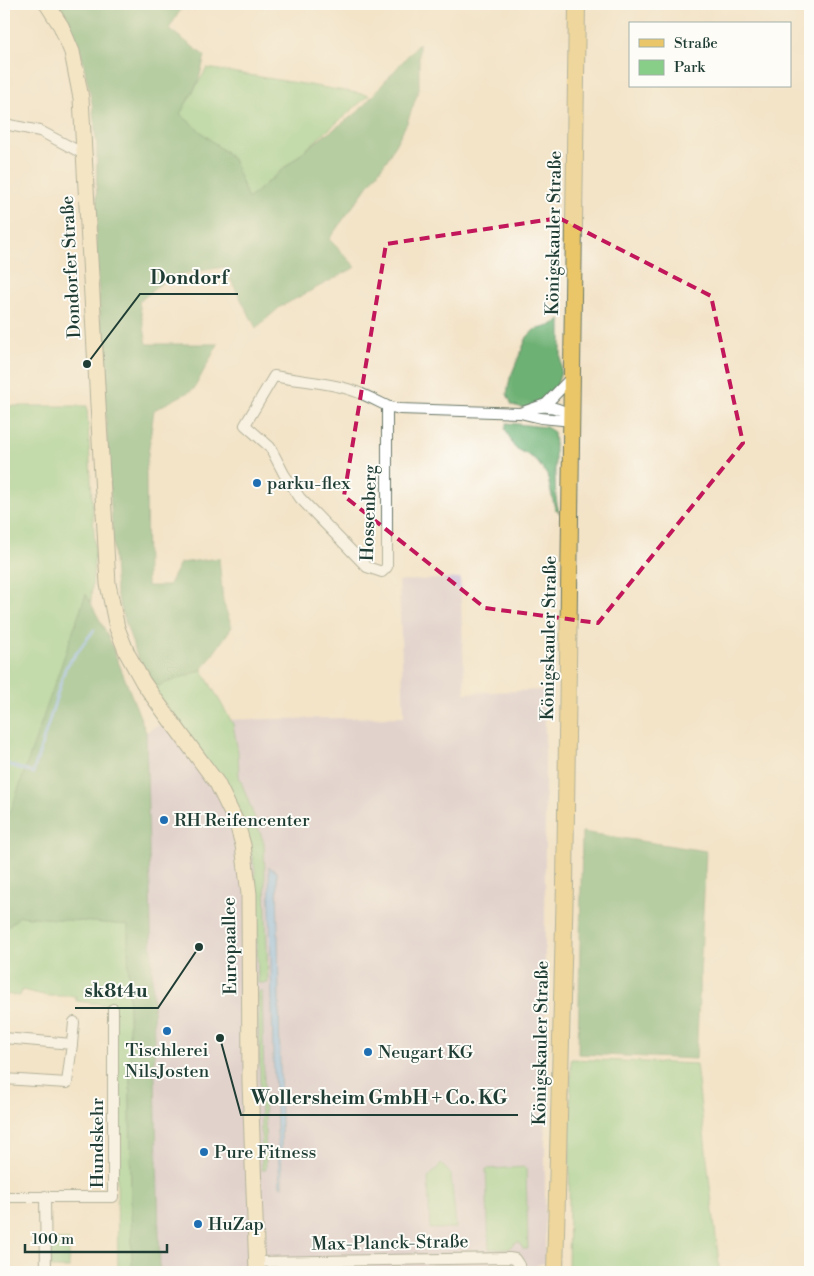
<svg xmlns="http://www.w3.org/2000/svg" width="814" height="1276" font-family="'Libre Bodoni',serif">
	<rect width="100%" height="100%" fill="#fdfcf7"/>
	<filter id="ink" filterUnits="userSpaceOnUse"><feTurbulence type="fractalNoise" baseFrequency=".02" numOctaves="2"/><feDisplacementMap in="SourceGraphic" scale="10" xChannelSelector="R" yChannelSelector="G"/><feConvolveMatrix kernelMatrix="1 2 1 2 8 2 1 2 1" color-interpolation-filters="sRGB"/></filter>
	<filter id="wash" filterUnits="userSpaceOnUse"><feTurbulence type="fractalNoise" baseFrequency=".0096" numOctaves="4" result="noise"/><feDisplacementMap in="SourceGraphic" scale="20" xChannelSelector="R" yChannelSelector="G"/><feGaussianBlur stdDeviation="1.12" result="paint"/><feColorMatrix in="noise" values="0 0 0 0 0 0 0 0 0 0 0 0 0 0 0 0 0 1.4 0 .05"/><feComposite in="paint" operator="in"/></filter>
	<g filter="url(#wash)">
		<rect width="100%" height="100%" fill="#f3e3c7"/>
		<path fill="#cdbed3" fill-rule="evenodd" d="M 460,578 L 465,693 L 545,690 L 545,1263 L 537,1265 L 535,1272 L 160,1272 L 146,732 L 156,726 L 204,720 L 404,717 L 399,581 ZM 526,1167 L 520,1242 L 515,1243 L 509,1249 L 489,1249 Z"/>
		<g fill="#89ce88" stroke="#54865e">
			<path d="M 207,68 L 369,95 L 248,199 L 233,159 L 180,114 Z"/>
			<path d="M 4,406 L 87,406 L 95,552 L 85,670 L 4,879 Z"/>
			<path d="M 202,670 L 233,724 L 238,752 L 239,776 L 264,843 L 268,983 L 258,983 L 255,870 L 246,829 L 239,811 L 225,784 L 152,688 Z"/>
			<path d="M 20,916 L 128,925 L 132,1272 L 118,1272 L 115,1010 L 109,1009 L 109,1005 L 76,1001 L 76,996 L 48,996 L 22,990 L 20,996 L 4,994 L 4,930 Z"/>
			<path d="M 262,991 L 266,1170 L 262,1170 L 258,992 Z"/>
			<path d="M 571,1059 L 696,1064 L 720,1272 L 568,1272 Z"/>
			<path d="M 441,1164 L 451,1174 L 456,1228 L 430,1229 L 428,1178 Z"/>
			<path d="M 526,1167 L 528,1249 L 523,1249 L 519,1242 L 515,1243 L 509,1249 L 489,1249 L 486,1169 Z"/>
			<rect x="51" y="1240" width="18" height="28"/>
		</g>
		<g fill="#6eb174" stroke="#467754">
			<path d="M 57,4 L 184,4 L 169,29 L 205,56 L 198,82 L 180,114 L 233,159 L 248,199 L 313,144 L 358,112 L 419,43 L 419,89 L 407,123 L 387,160 L 329,239 L 356,267 L 280,307 L 256,328 L 224,267 L 170,276 L 139,302 L 147,344 L 218,344 L 194,389 L 154,410 L 146,470 L 147,586 L 168,586 L 180,563 L 219,558 L 223,602 L 232,627 L 202,670 L 152,688 L 135,651 L 116,593 L 96,249 L 97,147 L 92,102 L 79,44 Z"/>
			<path d="M 561,320 L 561,372 L 556,388 L 547,402 L 524,408 L 512,405 L 507,394 L 510,378 L 527,337 L 534,330 L 550,326 Z"/>
			<path d="M 507,423 L 546,427 L 554,432 C 557,459 552,486 559,513 L 555,509 L 547,474 L 535,459 L 514,447 L 505,428 Z"/>
			<path d="M 86,594 L 108,636 L 146,732 L 160,1272 L 132,1272 L 128,925 L 20,916 L 4,930 L 4,818 L 11,810 Z"/>
			<path d="M 582,832 L 706,851 L 696,1059 L 578,1054 Z"/>
		</g>
		<path fill="#83bbf3" stroke="#517c94" d="M 269,867 L 277,872 L 282,1187 L 280,1186 L 273,1055 Z"/>
		<g fill="none" stroke-linecap="round" stroke-linejoin="round">
			<g stroke="#83bbf3" stroke-width="3">
				<path d="M 66,667 L 94,630"/>
				<path d="M 4,763 L 28,771"/>
				<path d="M 30,772 L 33,773 L 65,669"/>
			</g>
		</g>
	</g>
	<g filter="url(#ink)">
		<g fill="none" stroke-linecap="round" stroke-linejoin="round">
			<defs>
				<g id="minor">
					<path d="M 4,124 L 40,131 L 84,154"/>
					<path d="M 387,406 C 375,400 362,393 348,389 C 324,382 299,381 274,376 L 245,425 L 270,447 L 284,474 L 300,498 L 367,567 L 382,572 L 387,567 L 387,406 L 400,409 L 520,413 L 546,404 L 571,378"/>
					<path d="M 541,407 C 554,406 565,410 572,420"/>
					<path d="M 520,413 L 541,418 L 573,421"/>
					<path d="M 4,1038 L 72,1044 L 67,1083 L 4,1079"/>
					<path d="M 72,1044 L 74,1022"/>
					<path d="M 45,1196 L 46,1272"/>
					<path d="M 4,1197 L 113,1197 L 113,1009"/>
					<path d="M 257,1262 L 509,1258 L 515,1259 L 519,1265 L 519,1272"/>
				</g>
				<path id="secondary" d="M 47,4 L 61,26 L 72,52 L 81,98 L 108,584 L 117,628 L 127,653 L 143,682 L 160,706 L 217,783 L 237,824 L 243,845 L 249,894 L 250,1082 L 257,1272"/>
				<path id="primary" d="M 555,1272 L 565,884 L 577,4"/>
			</defs>
			<use href="#minor" stroke="#697767" stroke-width="12"/>
			<use href="#secondary" stroke="#697767" stroke-width="17"/>
			<use href="#primary" stroke="#697767" stroke-width="18"/>
			<use href="#minor" stroke="#fff" stroke-width="10"/>
			<use href="#secondary" stroke="#f7e8c3" stroke-width="15"/>
			<use href="#primary" stroke="#eac669" stroke-width="16"/>
		</g>
	</g>
	<path d="M0 0H814V1276H0ZM 559,218 L 711,296 L 743,443 L 598,623 L 485,608 L 344,496 L 386,244 Z" fill="#f3e3c7" fill-opacity=".55" fill-rule="evenodd"/>
	<path fill="none" stroke="#c2185b" stroke-width="4" stroke-dasharray="10 6" stroke-linejoin="round" d="M 559,218 L 711,296 L 743,443 L 598,623 L 485,608 L 344,496 L 386,244 Z"/>
	<g fill="#1f6fb2" stroke="#fdfcf7" stroke-width="2">
		<circle cx="257" cy="483" r="5"/>
		<circle cx="164" cy="820" r="5"/>
		<circle cx="167" cy="1031" r="5"/>
		<circle cx="368" cy="1052" r="5"/>
		<circle cx="204" cy="1152" r="5"/>
		<circle cx="198" cy="1224" r="5"/>
	</g>
	<g text-anchor="middle" dominant-baseline="central" stroke-width="4" stroke-linejoin="round" paint-order="stroke">
		<g font-size="18" fill="#1f3d34" stroke="#fdfcf7">
			<text transform="translate(554 233) rotate(-89)">Königskauler Straße</text>
			<text transform="translate(71 267) rotate(-93)">Dondorfer Straße</text>
			<text transform="translate(369 513) rotate(-88)">Hossenberg</text>
			<text transform="translate(549 638) rotate(-89)">Königskauler Straße</text>
			<text transform="translate(230 946) rotate(-91)">Europaallee</text>
			<text transform="translate(541 1043) rotate(-89)">Königskauler Straße</text>
			<text transform="translate(97 1143) rotate(-90)">Hundskehr</text>
			<text transform="translate(390 1243) rotate(-1)">Max-Planck-Straße</text>
		</g>
		<g font-size="18" fill="#1f3d34" stroke="#fdfcf7" text-anchor="start">
			<text x="267" y="483">parku-flex</text>
			<text x="174" y="820">RH Reifencenter</text>
			<text x="167" y="1050" text-anchor="middle">Tischlerei<tspan x="167" dy="21">NilsJosten</tspan></text>
			<text x="378" y="1052">Neugart KG</text>
			<text x="214" y="1152">Pure Fitness</text>
			<text x="208" y="1224">HuZap</text>
		</g>
	</g>
	<path fill="none" stroke="#1f3d34" stroke-width="2" d="M87 364L140 294H238M199 947L158 1008H75M220 1038L241 1115H518"/>
	<g fill="#1f3d34" stroke="#fdfcf7" stroke-width="2">
		<circle cx="87" cy="364" r="5"/>
		<circle cx="199" cy="947" r="5"/>
		<circle cx="220" cy="1038" r="5"/>
	</g>
	<g font-size="19" text-anchor="middle" font-weight="bold" fill="#1f3d34" stroke="#fdfcf7" stroke-width="4" stroke-linejoin="round" paint-order="stroke">
		<text x="189" y="284">Dondorf</text>
		<text x="116" y="997">sk8t4u</text>
		<text x="379" y="1104">Wollersheim GmbH + Co. KG</text>
	</g>
	<rect width="814" height="1276" fill="none" stroke="#fdfcf7" stroke-width="20"/>
	<rect x="629" y="22" width="162" height="65" fill="#fdfcf7" stroke="#a4b0a9"/>
	<rect x="639" y="39" width="25" height="8" fill="#eac669" stroke="#a4b0a9"/>
	<text x="674" y="48" font-size="15" fill="#1f3d34">Straße</text>
	<rect x="639" y="60" width="25" height="15" fill="#89ce88" stroke="#a4b0a9"/>
	<text x="674" y="72" font-size="15" fill="#1f3d34">Park</text>
	<path d="M25 1244v8h142v-8" fill="none" stroke="#1f3d34" stroke-width="2.5"/>
	<text x="32" y="1244" font-size="15" fill="#1f3d34" stroke="#fdfcf7" stroke-width="4" paint-order="stroke">100 m</text>
</svg>
